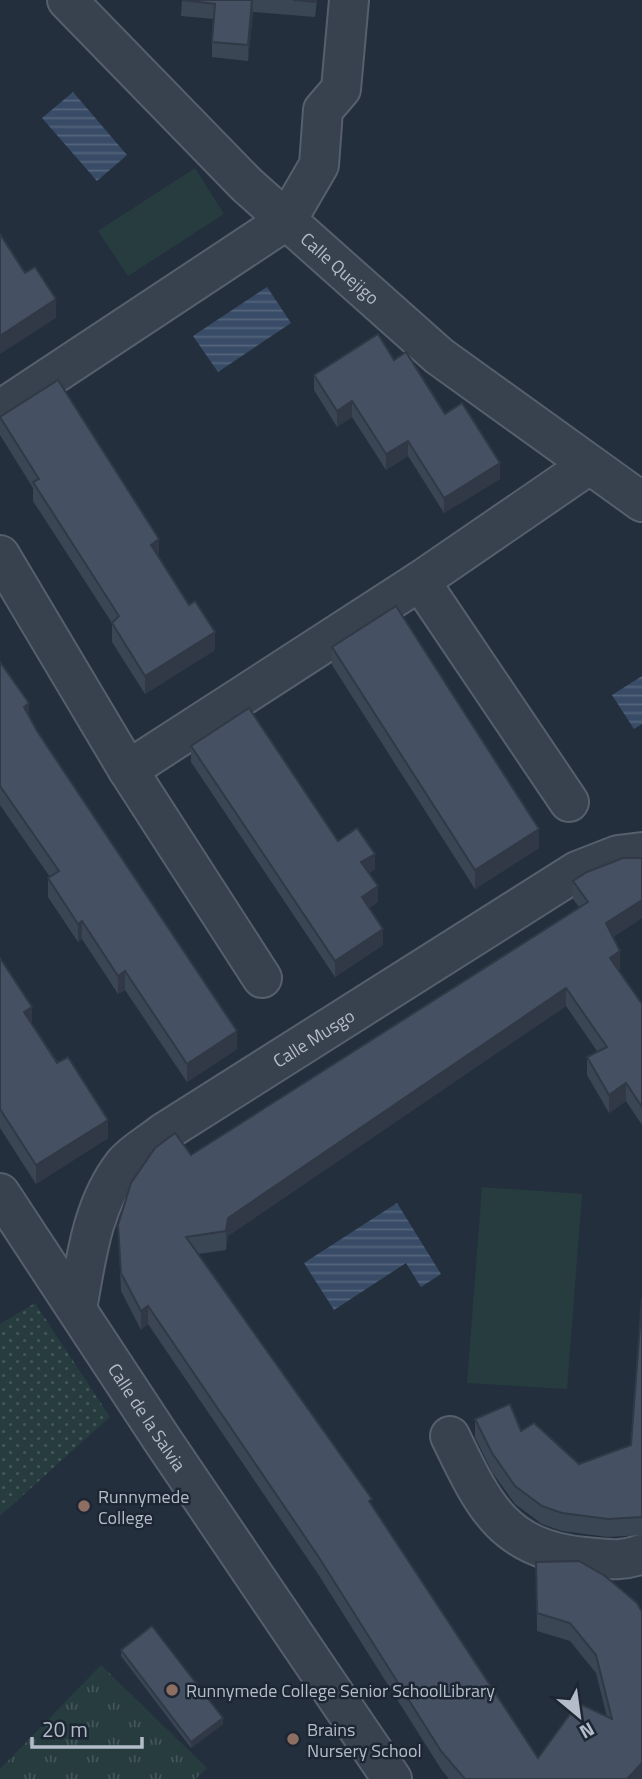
<svg xmlns="http://www.w3.org/2000/svg" width="642" height="1779" font-family="'Titillium Web',sans-serif">
	<defs>
		<pattern id="grass-dots" width="8" height="8" patternUnits="userSpaceOnUse" patternTransform="scale(1.75)"><rect width="8" height="8" fill="#263c3f"/><path d="M2 2h.1M6 6h.1" fill="none" stroke="#435659" stroke-width="1.8" stroke-linecap="round"/></pattern>
		<pattern id="park-tufts" width="24" height="20" patternUnits="userSpaceOnUse" patternTransform="scale(1.75)"><rect width="24" height="20" fill="#263c3f"/><path d="M3 7l-1-3M5 7V3M7 7l1-3M15 17l-1-3M17 17v-4M19 17l1-3" fill="none" stroke="#435659"/></pattern>
		<pattern id="water-rules" width="6" height="5" patternUnits="userSpaceOnUse" patternTransform="scale(1.75)"><rect width="6" height="5" fill="#394c67"/><path d="M0 2.5h6" fill="none" stroke="#53647b"/></pattern>
	</defs>
	<rect width="100%" height="100%" fill="#242f3e"/>
	<path fill="url(#grass-dots)" d="M 35,1303 L 110,1417 L 0,1516 L 0,1324 Z"/>
	<path fill="url(#park-tufts)" d="M 101,1665 L 207,1768 L 196,1779 L 0,1779 L 0,1769 Z"/>
	<g fill="#263c3f">
		<path d="M 195,168 L 224,214 L 128,276 L 98,231 Z"/>
		<path d="M 482,1187 L 582,1194 L 567,1389 L 467,1383 Z"/>
	</g>
	<g fill="url(#water-rules)">
		<path d="M 73,92 L 127,155 L 97,181 L 42,118 Z"/>
		<path d="M 267,287 L 291,323 L 218,372 L 193,336 Z"/>
		<path d="M 642,676 L 642,724 L 634,729 L 612,695 Z"/>
		<path d="M 397,1203 L 441,1274 L 421,1287 L 406,1263 L 334,1310 L 304,1263 Z"/>
	</g>
	<g fill="none" stroke-linecap="round" stroke-linejoin="round">
		<defs>
			<g id="minor">
				<path id="s1" d="M 67,0 L 247,185 L 439,356 L 642,502"/>
				<path d="M 0,410 L 287,220 L 319,165 L 323,110 L 341,89 L 349,0"/>
				<path d="M 0,555 L 128,770 L 262,978"/>
				<path d="M 420,581 L 569,802"/>
				<path d="M 128,770 L 420,581 L 589,465"/>
				<path id="s2" d="M 0,1193 L 163,1441 L 392,1779"/>
				<path id="s3" d="M 77,1309 C 86,1259 92,1205 124,1164 C 134,1152 151,1143 163,1133 L 577,871 L 618,855 L 642,852"/>
				<path d="M 450,1436 C 483,1504 502,1549 584,1557 C 606,1559 622,1562 642,1554"/>
			</g>
		</defs>
		<use href="#minor" stroke="#565f6c" stroke-width="42"/>
		<use href="#minor" stroke="#38414e" stroke-width="38"/>
	</g>
	<g fill="#3b4654">
		<path d="M 182,0 L 317,0 L 315,17 L 253,12 L 248,61 L 212,57 L 212,42 L 214,19 L 181,16 Z"/>
		<path d="M 394,360 L 445,414 L 500,479 L 444,513 L 408,456 L 386,470 L 352,417 L 337,427 L 314,390 L 314,375 Z"/>
		<path d="M 0,416 L 159,557 L 215,650 L 145,694 L 112,642 L 112,623 L 33,501 L 33,488 L 0,435 Z"/>
		<path d="M 332,647 L 539,848 L 475,889 L 332,665 Z"/>
		<path d="M 0,662 L 37,731 L 237,1049 L 187,1082 L 125,990 L 118,994 L 82,939 L 78,942 L 48,897 L 48,878 L 50,877 L 0,805 Z"/>
		<path d="M 191,746 L 338,841 L 375,869 L 369,873 L 378,902 L 369,908 L 383,945 L 335,977 L 191,762 Z"/>
		<path d="M 642,858 L 642,918 L 613,937 L 620,969 L 619,970 L 642,1004 L 642,1125 L 626,1101 L 609,1113 L 587,1075 L 587,1057 L 597,1051 L 566,1006 L 228,1236 L 226,1250 L 198,1254 L 372,1506 L 538,1758 L 607,1717 L 596,1673 L 570,1641 L 537,1631 L 536,1562 L 579,1561 L 642,1779 L 449,1779 L 441,1769 L 318,1574 L 148,1324 L 141,1330 L 121,1291 L 118,1225 L 191,1155 L 579,907 L 573,899 L 573,881 Z"/>
		<path d="M 0,958 L 32,1023 L 108,1138 L 36,1184 L 0,1128 Z"/>
		<path d="M 642,1298 L 642,1535 L 608,1537 L 562,1531 L 542,1524 L 515,1504 L 492,1472 L 475,1437 L 475,1419 L 521,1431 L 579,1464 L 631,1445 Z"/>
		<path d="M 121,1650 L 223,1724 L 191,1748 L 121,1656 Z"/>
	</g>
	<g fill="#303945">
		<path d="M 252,0 L 253,12 L 248,61 L 248,45 Z"/>
		<path d="M 56,299 L 56,318 L 0,354 L 0,336 Z"/>
		<path d="M 352,401 L 352,417 L 337,427 L 337,411 Z"/>
		<path d="M 408,441 L 408,456 L 386,470 L 386,454 Z"/>
		<path d="M 500,463 L 500,479 L 444,513 L 444,498 Z"/>
		<path d="M 159,539 L 159,557 L 151,564 L 151,545 Z"/>
		<path d="M 215,632 L 215,650 L 145,694 L 145,676 Z"/>
		<path d="M 29,703 L 29,722 L 24,707 Z"/>
		<path d="M 539,829 L 539,848 L 475,889 L 475,870 Z"/>
		<path d="M 375,854 L 375,869 L 361,878 L 361,862 Z"/>
		<path d="M 378,886 L 378,902 L 362,913 L 362,897 Z"/>
		<path d="M 642,900 L 642,918 L 606,942 L 606,923 Z"/>
		<path d="M 82,921 L 82,939 L 78,942 L 78,924 Z"/>
		<path d="M 383,929 L 383,945 L 335,977 L 335,961 Z"/>
		<path d="M 620,951 L 620,969 L 610,976 L 610,958 Z"/>
		<path d="M 125,971 L 125,990 L 118,994 L 118,976 Z"/>
		<path d="M 566,988 L 566,1006 L 228,1236 L 226,1250 L 226,1231 L 228,1218 Z"/>
		<path d="M 32,1007 L 32,1026 L 24,1012 Z"/>
		<path d="M 237,1031 L 237,1049 L 187,1082 L 187,1064 Z"/>
		<path d="M 626,1083 L 626,1101 L 609,1113 L 609,1095 Z"/>
		<path d="M 108,1120 L 108,1138 L 36,1184 L 36,1165 Z"/>
		<path d="M 148,1306 L 148,1324 L 141,1330 L 141,1311 Z"/>
		<path d="M 223,1718 L 223,1724 L 191,1748 L 191,1742 Z"/>
		<path d="M 642,1763 L 642,1779 L 627,1779 Z"/>
	</g>
	<g fill="#455162" stroke="#303945" stroke-width="2">
		<path d="M 182,0 L 252,0 L 248,45 L 212,42 L 215,4 Z"/>
		<path d="M 293,0 L 316,0 L 315,2 Z"/>
		<path d="M 0,234 L 25,273 L 35,267 L 56,299 L 0,336 Z"/>
		<path d="M 378,334 L 394,360 L 406,352 L 445,414 L 462,403 L 500,463 L 444,498 L 408,441 L 386,454 L 352,401 L 337,411 L 314,375 Z"/>
		<path d="M 58,380 L 159,539 L 151,545 L 189,605 L 195,601 L 215,632 L 145,676 L 112,623 L 119,616 L 33,482 L 39,479 L 0,417 Z"/>
		<path d="M 396,606 L 539,829 L 475,870 L 332,647 Z"/>
		<path d="M 0,662 L 29,703 L 24,707 L 37,731 L 237,1031 L 187,1064 L 125,971 L 118,976 L 82,921 L 78,924 L 48,878 L 59,871 L 0,786 Z"/>
		<path d="M 249,708 L 338,841 L 357,828 L 375,854 L 361,862 L 378,886 L 362,897 L 383,929 L 335,961 L 191,746 Z"/>
		<path d="M 623,858 L 642,858 L 642,900 L 606,923 L 620,951 L 610,958 L 642,1004 L 642,1107 L 626,1083 L 609,1095 L 587,1057 L 607,1047 L 566,988 L 228,1218 L 226,1231 L 186,1237 L 372,1499 L 369,1501 L 538,1758 L 578,1703 L 612,1719 L 596,1655 L 570,1623 L 537,1613 L 536,1562 L 579,1561 L 605,1576 L 637,1603 L 642,1612 L 642,1763 L 627,1779 L 465,1779 L 441,1751 L 318,1556 L 148,1306 L 141,1311 L 121,1273 L 118,1225 L 131,1183 L 155,1148 L 175,1133 L 191,1155 L 588,902 L 573,881 L 587,872 Z"/>
		<path d="M 0,958 L 32,1007 L 24,1012 L 57,1063 L 68,1057 L 108,1120 L 36,1165 L 0,1109 Z"/>
		<path d="M 642,1298 L 642,1517 L 608,1519 L 562,1513 L 542,1506 L 515,1486 L 492,1453 L 475,1419 L 510,1404 L 521,1431 L 534,1423 L 579,1464 L 631,1445 Z"/>
		<path d="M 152,1626 L 223,1718 L 191,1742 L 121,1650 Z"/>
	</g>
	<g fill="#8d6e63" stroke="#1d2633" stroke-width="2.5">
		<circle cx="84" cy="1506" r="7"/>
		<circle cx="172" cy="1690" r="7"/>
		<circle cx="293" cy="1739" r="7"/>
	</g>
	<g text-anchor="middle" dominant-baseline="central" stroke-width="5" stroke-linejoin="round" paint-order="stroke">
		<g font-size="18" fill="#b4bcc9" stroke="#1d2633">
			<text stroke="none"><textPath href="#s1" startOffset="383">Calle Quejigo</textPath></text>
			<text stroke="none"><textPath href="#s3" startOffset="382">Calle Musgo</textPath></text>
			<text stroke="none"><textPath href="#s2" startOffset="268">Calle de la Salvia</textPath></text>
		</g>
		<g font-size="18" fill="#b4bcc9" stroke="#1d2633" text-anchor="start">
			<text x="98" y="1496">Runnymede<tspan x="98" dy="21">College</tspan></text>
			<text x="186" y="1690">Runnymede College Senior SchoolLibrary</text>
			<text x="307" y="1729">Brains<tspan x="307" dy="21">Nursery School</tspan></text>
		</g>
	</g>
	<g transform="translate(579 1716) rotate(151)" stroke="#1d2633" stroke-width="5" paint-order="stroke">
	<path d="M0-5L12 26L0 18L-12 26Z" fill="#b4bcc9"/>
	<text y="-10" font-size="19" font-weight="bold" text-anchor="middle" fill="#b4bcc9">N</text>
	</g>
	<path d="M32 1737v10h110v-10" fill="none" stroke="#b4bcc9" stroke-width="3.5"/>
	<text x="42" y="1737" font-size="21" fill="#b4bcc9" stroke="#1d2633" stroke-width="5" paint-order="stroke">20 m</text>
</svg>
